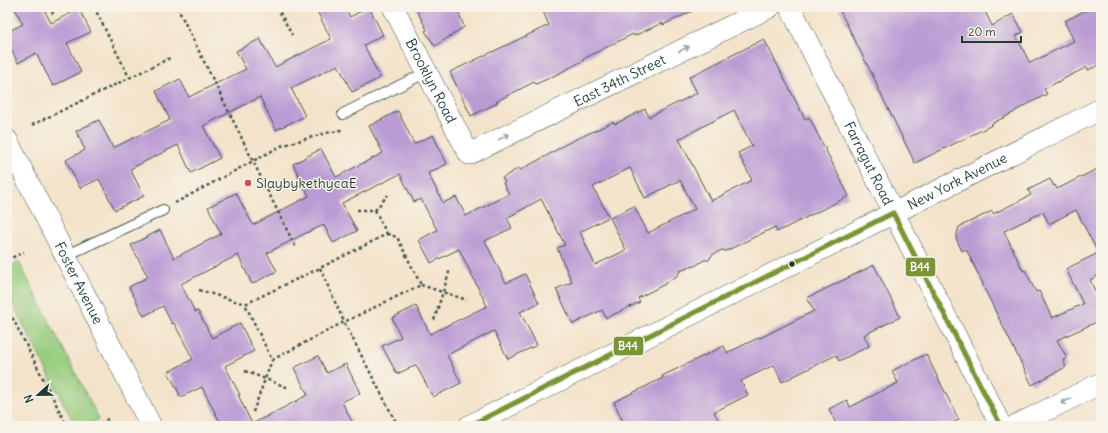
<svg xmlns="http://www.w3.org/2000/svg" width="1108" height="433" font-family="Delius,sans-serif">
	<rect width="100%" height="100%" fill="#f7f3e8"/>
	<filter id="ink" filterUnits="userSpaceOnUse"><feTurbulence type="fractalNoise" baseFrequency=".025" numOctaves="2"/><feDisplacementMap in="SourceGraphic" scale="8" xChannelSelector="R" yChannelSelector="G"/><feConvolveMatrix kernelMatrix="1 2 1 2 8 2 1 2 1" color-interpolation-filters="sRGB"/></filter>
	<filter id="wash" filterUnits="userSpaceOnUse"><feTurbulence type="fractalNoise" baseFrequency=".012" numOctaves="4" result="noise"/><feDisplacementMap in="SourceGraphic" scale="16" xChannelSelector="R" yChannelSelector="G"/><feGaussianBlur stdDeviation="0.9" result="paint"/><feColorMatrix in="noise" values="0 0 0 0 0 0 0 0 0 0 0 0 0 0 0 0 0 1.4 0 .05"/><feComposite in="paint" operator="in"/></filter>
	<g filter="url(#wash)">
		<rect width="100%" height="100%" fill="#f4e3cb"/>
		<path fill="#97cc7e" stroke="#5b8459" d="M 19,262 L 99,419 L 86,426 L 75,426 L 7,293 L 7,268 Z"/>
		<g id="blocks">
			<g fill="#bb9bd4" fill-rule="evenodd">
				<path d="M 14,7 L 43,7 L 51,23 L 79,9 L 91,32 L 67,43 L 81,72 L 53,86 L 36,53 L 18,63 L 7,41 L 7,32 L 23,24 Z"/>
				<path d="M 315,7 L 345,7 L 350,17 L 369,7 L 383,35 L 364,45 L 380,78 L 352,92 L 338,65 L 316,76 L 291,88 L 305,116 L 276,130 L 260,97 L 203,126 L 220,158 L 191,173 L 178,145 L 130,169 L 144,196 L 115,210 L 99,179 L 80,188 L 66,160 L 85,150 L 76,131 L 99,120 L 113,148 L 170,120 L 156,91 L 180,79 L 189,97 L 246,69 L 236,51 L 260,39 L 275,67 L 331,39 Z"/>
				<path d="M 415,7 L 457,7 L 464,27 L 435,46 L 425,31 L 427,30 Z"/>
				<path d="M 541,7 L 701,7 L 663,25 L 662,23 L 634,36 L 633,34 L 583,59 L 584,60 L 560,73 L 536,84 L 534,82 L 499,100 L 496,102 L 497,103 L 471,116 L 450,72 L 549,25 Z"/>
				<path d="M 838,7 L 983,7 L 992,26 L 1013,14 L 1023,32 L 1016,36 L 1030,63 L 1074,41 L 1065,23 L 1066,23 L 1065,21 L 1092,7 L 1101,7 L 1101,64 L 1088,70 L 1087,67 L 1044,89 L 1047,94 L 1015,111 L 1015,112 L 991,124 L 992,125 L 915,163 L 876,84 L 877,84 Z"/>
				<path d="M 764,39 L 805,119 L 809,117 L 849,196 L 777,232 L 775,227 L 726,251 L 722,250 L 712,255 L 709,260 L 704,260 L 695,266 L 690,267 L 680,271 L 677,276 L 665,283 L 665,284 L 638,298 L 640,302 L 606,318 L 602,310 L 573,324 L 556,289 L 572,282 L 557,248 L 565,245 L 541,199 L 507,218 L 512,228 L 485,241 L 506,283 L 525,274 L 539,303 L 520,312 L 537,345 L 508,359 L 494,331 L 447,355 L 461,383 L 433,397 L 416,365 L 397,374 L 382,346 L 401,337 L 392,318 L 416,306 L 430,334 L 487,306 L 459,249 L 431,263 L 419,240 L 437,230 L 421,199 L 414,202 L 400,174 L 342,203 L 357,231 L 333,243 L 324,225 L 304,234 L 267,253 L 277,271 L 252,284 L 238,255 L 181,284 L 195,312 L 198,311 L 212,338 L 240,323 L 254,351 L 225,366 L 240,395 L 238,395 L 252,424 L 308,395 L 294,368 L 318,356 L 327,373 L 346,364 L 360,393 L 342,402 L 354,426 L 222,426 L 202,387 L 181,397 L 168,372 L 193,359 L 174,323 L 172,324 L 163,306 L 144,316 L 129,287 L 148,277 L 131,245 L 160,230 L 174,258 L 221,234 L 208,207 L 236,193 L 253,225 L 309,196 L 293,164 L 321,149 L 336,177 L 383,153 L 369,126 L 398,111 L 414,144 L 433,135 L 447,164 L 428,173 L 443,203 L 456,197 L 466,216 L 509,194 L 503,183 L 505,182 L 502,178 L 519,168 L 520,170 L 548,155 L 566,144 L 613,122 L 615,124 L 645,109 L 649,117 L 697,93 L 689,77 ZM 734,110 L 752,146 L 738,153 L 752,180 L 711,201 L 679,139 ZM 630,168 L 645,198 L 680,180 L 695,209 L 648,233 L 634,206 L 610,218 L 626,250 L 595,265 L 580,232 L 609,217 L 593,187 Z"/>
				<path d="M 1101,167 L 1101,274 L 1090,280 L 1101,304 L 1101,320 L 1057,340 L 1067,358 L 1063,360 L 1066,367 L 1032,385 L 982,284 L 983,284 L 966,249 L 962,251 L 956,238 L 959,227 L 992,211 L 993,214 L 1031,195 L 1028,190 L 1050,179 L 1054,186 L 1055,185 L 1057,189 ZM 1076,210 L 1098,253 L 1066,269 L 1083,304 L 1052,318 L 1039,291 L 1036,292 L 1025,270 L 1023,271 L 1004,231 L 1043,212 L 1049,224 Z"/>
				<path d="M 874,265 L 900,317 L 864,335 L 869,346 L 839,361 L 836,355 L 782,382 L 774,365 L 741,381 L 748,395 L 714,412 L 722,426 L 625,426 L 614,402 L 663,378 L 662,376 L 724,346 L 727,353 L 760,337 L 760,338 L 814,311 L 807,298 Z"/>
				<path d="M 926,354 L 959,420 L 946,426 L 837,426 L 829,409 L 847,400 L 850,407 L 898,383 L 892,371 Z"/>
			</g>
		</g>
	</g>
	<g filter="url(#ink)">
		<use href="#blocks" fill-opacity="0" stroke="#3f564b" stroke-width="1"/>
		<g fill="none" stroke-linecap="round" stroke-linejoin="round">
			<defs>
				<g id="service">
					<path d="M 343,114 L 427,72"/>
					<path d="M 65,256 L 163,210"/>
				</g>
				<g id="minor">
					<path id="s1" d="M 393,7 L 469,154 L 770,7"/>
					<path id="s2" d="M 790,7 L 1001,426"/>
					<path id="s3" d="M 7,140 L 151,426"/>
					<path id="s4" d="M 469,426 L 1101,109"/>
					<path d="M 1015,426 L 1101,383"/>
				</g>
			</defs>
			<use href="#service" stroke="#3f564b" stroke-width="12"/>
			<use href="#minor" stroke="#3f564b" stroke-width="22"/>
			<g stroke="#3f564b" stroke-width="2.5" stroke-dasharray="3 3" stroke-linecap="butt">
				<path d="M 94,7 L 129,77"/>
				<path d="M 177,7 C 217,87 256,168 296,248"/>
				<path d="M 277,7 L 292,35"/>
				<path d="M 52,14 L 55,7"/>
				<path d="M 32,125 L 170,58"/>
				<path d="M 175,203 L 281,146 L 326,133 L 338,131 L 343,129"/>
				<path d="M 357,210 L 375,210 L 387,234"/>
				<path d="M 375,210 L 388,195"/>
				<path d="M 387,234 L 397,237 L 421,285 L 344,322 L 272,360 L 245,304 L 320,268 Z"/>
				<path d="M 7,260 L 24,252"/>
				<path d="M 320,268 L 344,322 L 398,426"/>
				<path d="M 421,285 L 467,300"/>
				<path d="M 199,290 L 245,304"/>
				<path d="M 7,307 L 67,426"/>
				<path d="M 434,320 L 443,292 L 450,269"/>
				<path d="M 245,371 L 289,388"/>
				<path d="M 253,412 L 272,360"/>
				<path d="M 95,426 L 108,419"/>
			</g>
			<use href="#service" stroke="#fff" stroke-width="10"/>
			<use href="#minor" stroke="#fff" stroke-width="21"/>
			<defs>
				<path id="bus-1" d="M 469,426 L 893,213 L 1001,426"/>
			</defs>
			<use href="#bus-1" stroke="#f7f3e8" stroke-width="8"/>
			<use href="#bus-1" stroke="#799534" stroke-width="5"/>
		</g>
		<defs><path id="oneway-shaft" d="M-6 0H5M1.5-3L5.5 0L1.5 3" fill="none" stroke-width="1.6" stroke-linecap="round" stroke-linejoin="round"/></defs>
		<g stroke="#8f9e9a">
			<use href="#oneway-shaft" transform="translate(684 49) rotate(-26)"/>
			<use href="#oneway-shaft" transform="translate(504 137) rotate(-26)"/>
			<use href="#oneway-shaft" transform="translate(1066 401) rotate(153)"/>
		</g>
	</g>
	<circle fill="#d1495b" stroke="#f7f3e8" stroke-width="1.5" cx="248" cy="183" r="4"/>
	<circle fill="#1f3d34" stroke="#f7f3e8" stroke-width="1.5" cx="792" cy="264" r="3.5"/>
	<g text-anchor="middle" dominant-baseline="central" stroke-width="3" stroke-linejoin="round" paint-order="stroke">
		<g font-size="14" fill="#1f3d34" stroke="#f7f3e8">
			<text stroke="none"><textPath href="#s1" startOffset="83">Brooklyn Road</textPath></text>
			<text stroke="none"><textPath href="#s1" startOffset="333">East 34th Street</textPath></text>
			<text stroke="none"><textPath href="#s2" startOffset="175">Farragut Road</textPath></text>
			<text stroke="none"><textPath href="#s4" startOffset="546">New York Avenue</textPath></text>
			<text stroke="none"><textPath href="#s3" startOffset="160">Foster Avenue</textPath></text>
		</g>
		<g font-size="14" fill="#1f3d34" stroke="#f7f3e8" text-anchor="start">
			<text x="256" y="183">SlaybykethycaE</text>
		</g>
	</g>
	<g stroke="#f7f3e8" stroke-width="1.5">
		<rect x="905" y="257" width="31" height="20" rx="4" fill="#799534"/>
		<rect x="613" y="336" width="31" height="20" rx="4" fill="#799534"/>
	</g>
	<g font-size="11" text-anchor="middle" font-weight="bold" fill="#fff">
		<text x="920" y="271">B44</text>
		<text x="628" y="350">B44</text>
	</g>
	<rect width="1108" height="433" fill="none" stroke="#f7f3e8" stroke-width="24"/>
	<g transform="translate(38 395) rotate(248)" stroke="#f7f3e8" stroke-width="3" paint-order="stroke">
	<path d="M0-3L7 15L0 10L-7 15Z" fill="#1f3d34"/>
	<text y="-6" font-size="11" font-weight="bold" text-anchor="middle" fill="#1f3d34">N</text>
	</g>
	<path d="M962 36v6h59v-6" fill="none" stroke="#1f3d34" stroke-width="2"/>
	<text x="968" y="36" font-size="12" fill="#1f3d34" stroke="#f7f3e8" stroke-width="3" paint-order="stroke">20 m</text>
</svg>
